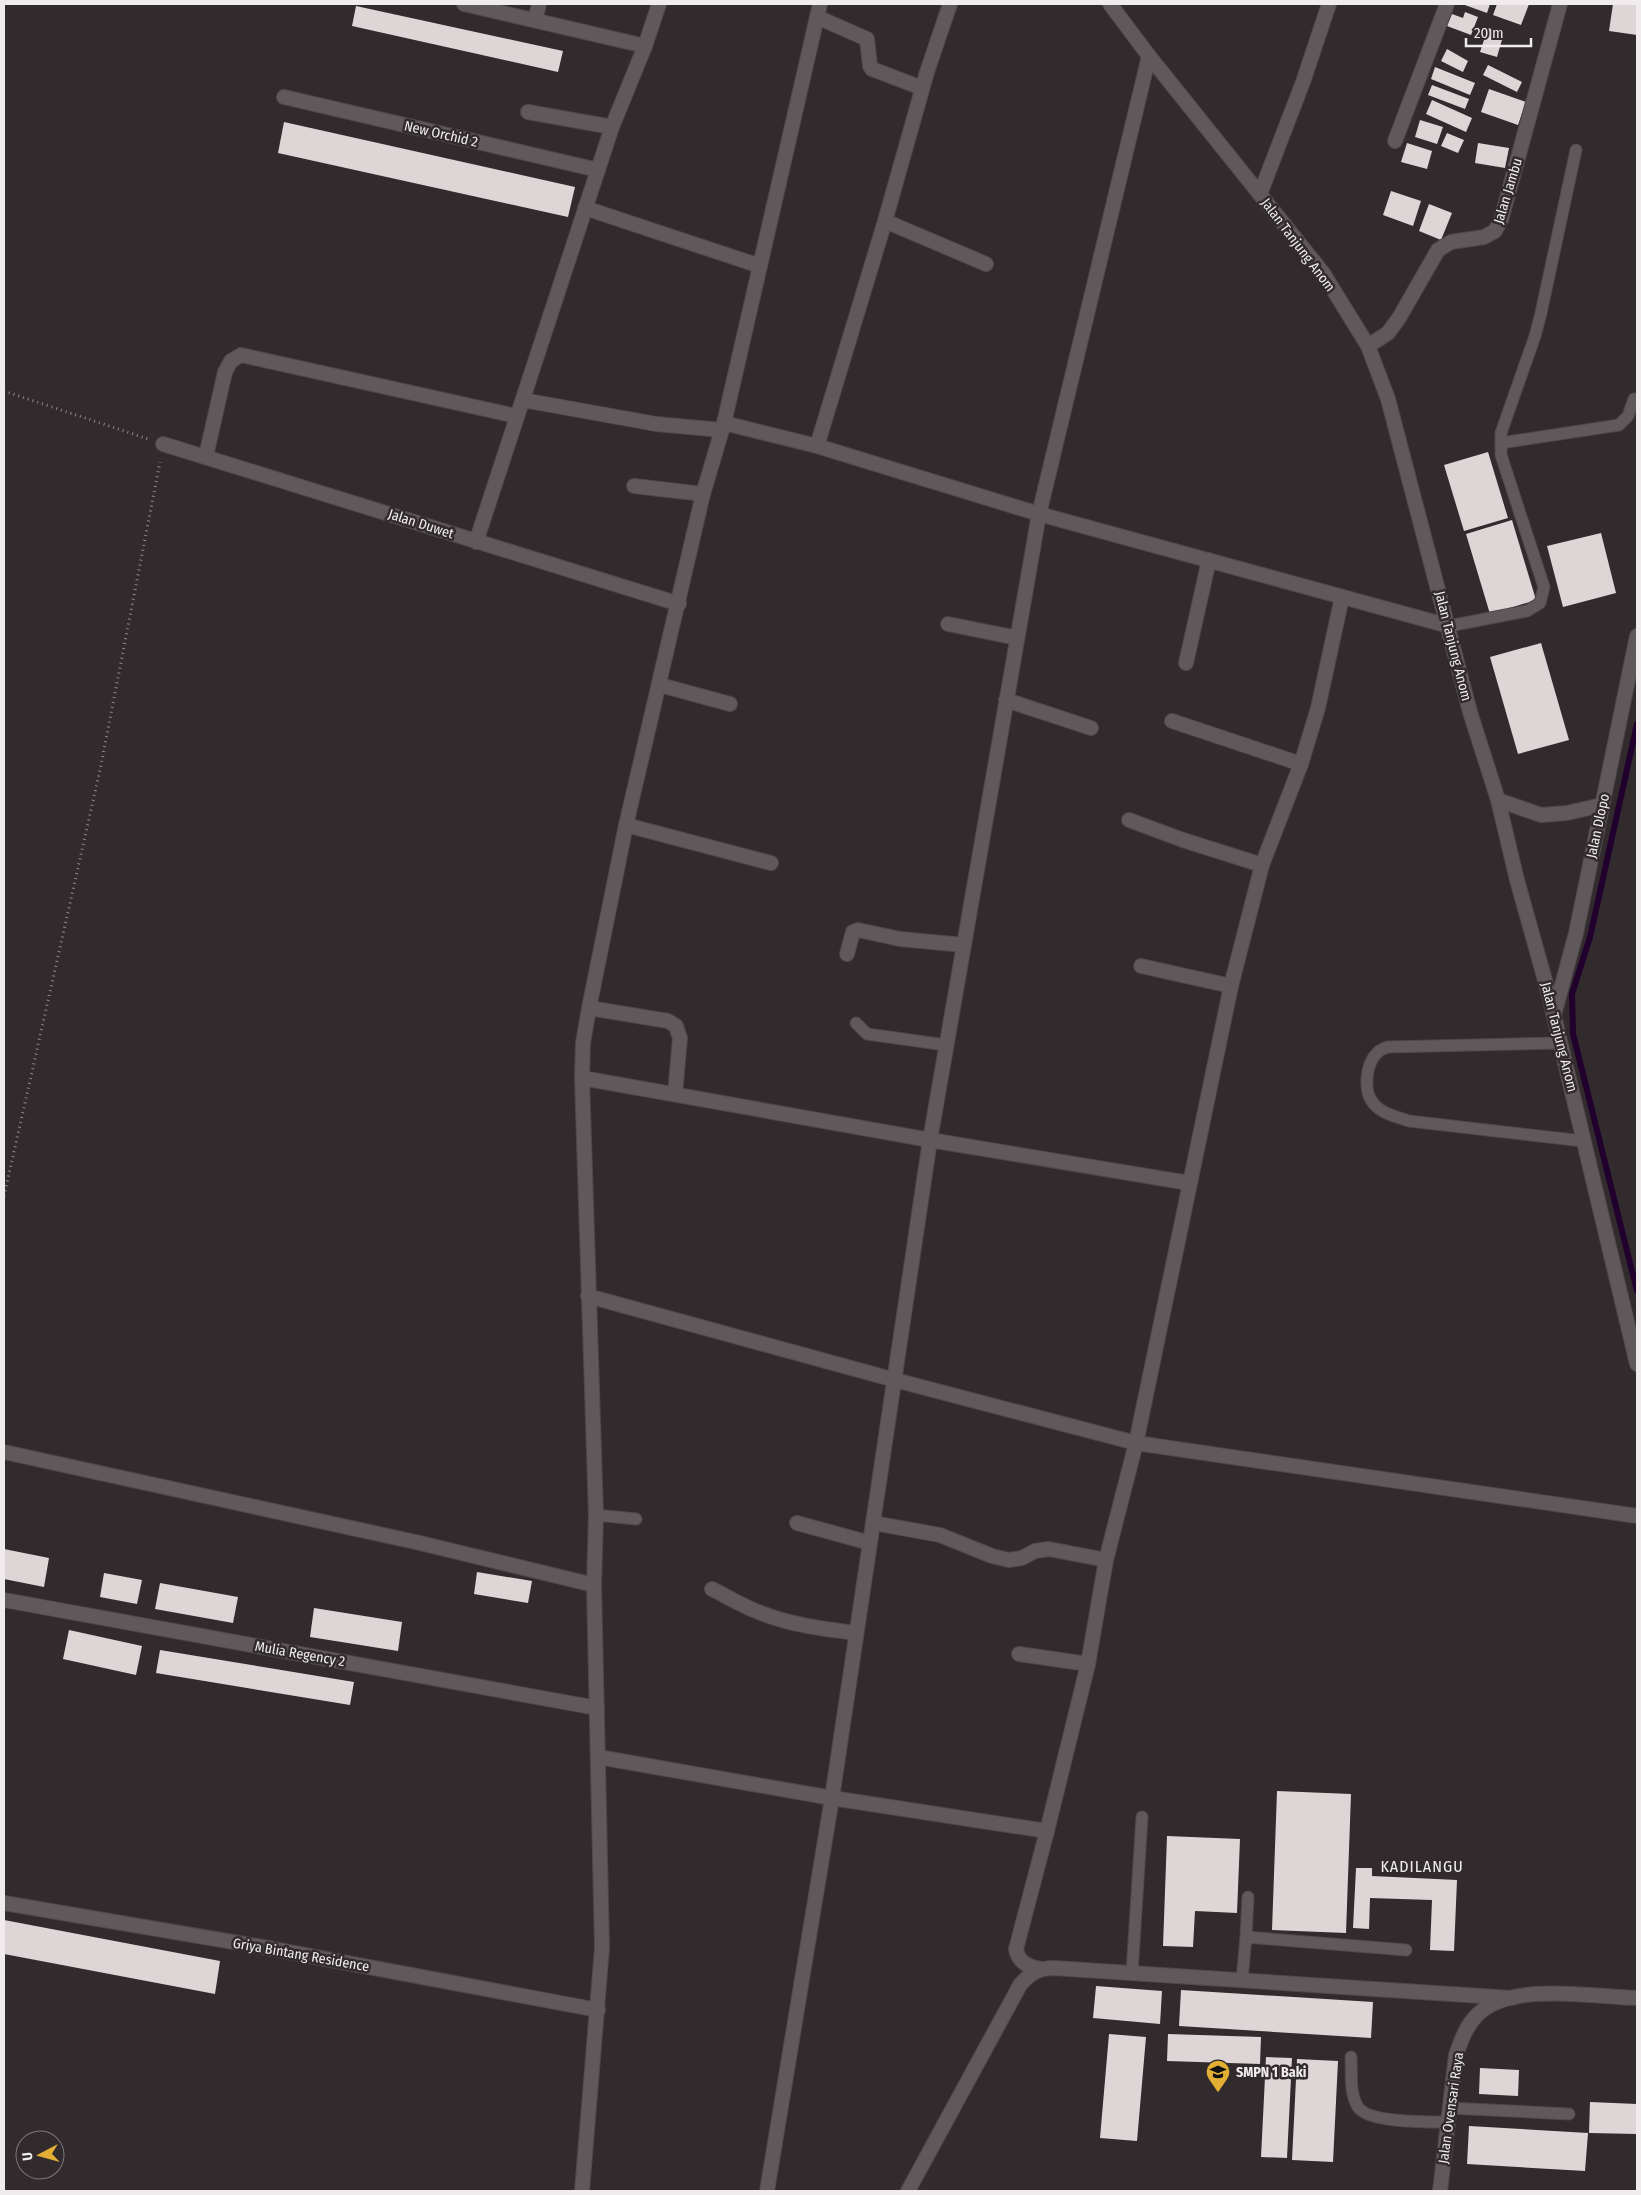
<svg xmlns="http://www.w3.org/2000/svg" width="1641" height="2195" font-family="'Fira Sans Condensed',sans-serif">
	<rect width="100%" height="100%" fill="#312b2e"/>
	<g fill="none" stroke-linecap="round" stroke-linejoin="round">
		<path stroke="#21002e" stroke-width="6" d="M 1637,724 L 1590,937 L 1572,994 L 1573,1034 L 1637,1291"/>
	</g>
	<g fill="#ded5d6">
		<path d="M 1462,4 L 1490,4 L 1487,13 Z"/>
		<path d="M 1497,4 L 1529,4 L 1521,25 L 1493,15 Z"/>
		<path d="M 1613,4 L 1637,4 L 1637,35 L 1609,31 Z"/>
		<path d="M 356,6 L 563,51 L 558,72 L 352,26 Z"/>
		<path d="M 1465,12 L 1478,17 L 1471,35 L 1447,26 L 1452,14 L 1463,18 Z"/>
		<path d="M 1488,28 L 1504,33 L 1497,57 L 1480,52 Z"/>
		<path d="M 1447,49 L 1468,61 L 1463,72 L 1441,61 Z"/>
		<path d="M 1488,65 L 1522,82 L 1517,92 L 1483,75 Z"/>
		<path d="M 1435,67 L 1475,83 L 1470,95 L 1431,79 Z"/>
		<path d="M 1432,85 L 1469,99 L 1465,109 L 1428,95 Z"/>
		<path d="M 1489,89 L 1526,102 L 1518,125 L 1481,112 Z"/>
		<path d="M 1432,100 L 1472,118 L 1466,132 L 1426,114 Z"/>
		<path d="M 1420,120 L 1443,127 L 1437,144 L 1415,137 Z"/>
		<path d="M 284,122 L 575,187 L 568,217 L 278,153 Z"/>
		<path d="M 1447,133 L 1464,140 L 1458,153 L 1441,146 Z"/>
		<path d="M 1407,143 L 1432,151 L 1427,169 L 1401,162 Z"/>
		<path d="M 1478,143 L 1509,148 L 1505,168 L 1475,163 Z"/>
		<path d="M 1391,191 L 1421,201 L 1413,226 L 1383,215 Z"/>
		<path d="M 1429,204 L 1452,213 L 1441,240 L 1419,231 Z"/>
		<path d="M 1488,452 L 1508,518 L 1464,531 L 1444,465 Z"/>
		<path d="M 1512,520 L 1536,600 L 1490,614 L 1466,534 Z"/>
		<path d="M 1601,533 L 1616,593 L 1563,607 L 1547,546 Z"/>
		<path d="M 1541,643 L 1569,740 L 1518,754 L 1490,657 Z"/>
		<path d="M 4,1549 L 49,1558 L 44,1587 L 4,1579 Z"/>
		<path d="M 477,1572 L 532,1581 L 528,1603 L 474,1594 Z"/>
		<path d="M 104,1573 L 142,1580 L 137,1604 L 100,1597 Z"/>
		<path d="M 160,1583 L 238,1597 L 233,1623 L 155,1609 Z"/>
		<path d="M 314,1608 L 402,1622 L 398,1651 L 310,1637 Z"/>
		<path d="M 69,1630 L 142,1646 L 136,1675 L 63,1659 Z"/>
		<path d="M 160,1650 L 354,1682 L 350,1705 L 156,1673 Z"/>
		<path d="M 1277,1791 L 1351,1794 L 1346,1933 L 1272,1930 Z"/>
		<path d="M 1167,1836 L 1240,1839 L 1237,1913 L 1195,1911 L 1193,1947 L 1163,1946 Z"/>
		<path d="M 1356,1868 L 1372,1868 L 1372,1876 L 1457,1880 L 1454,1951 L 1430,1950 L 1432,1900 L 1370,1898 L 1369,1929 L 1353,1928 Z"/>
		<path d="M 4,1920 L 220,1961 L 215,1994 L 4,1954 Z"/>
		<path d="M 1096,1986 L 1162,1991 L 1160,2024 L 1093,2018 Z"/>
		<path d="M 1181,1990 L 1373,2002 L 1371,2038 L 1179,2026 Z"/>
		<path d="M 1109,2034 L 1146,2037 L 1137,2141 L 1100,2138 Z"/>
		<path d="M 1168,2034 L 1261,2037 L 1260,2064 L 1167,2061 Z"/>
		<path d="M 1266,2057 L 1292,2058 L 1287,2158 L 1261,2157 Z"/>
		<path d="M 1297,2059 L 1338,2061 L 1333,2162 L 1292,2160 Z"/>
		<path d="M 1480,2068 L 1519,2070 L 1518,2096 L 1479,2094 Z"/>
		<path d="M 1590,2102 L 1637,2104 L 1637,2134 L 1589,2133 Z"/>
		<path d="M 1469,2126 L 1588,2133 L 1585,2171 L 1467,2164 Z"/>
	</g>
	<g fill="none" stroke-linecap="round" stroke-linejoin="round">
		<defs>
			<g id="service">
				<path d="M 1501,443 L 1619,425 L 1628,416 L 1634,399"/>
				<path d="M 1449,626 L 1527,611 L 1540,603 L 1544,587 L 1501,455 L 1501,433 L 1535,336 L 1541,313 L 1576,150"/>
				<path d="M 856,1023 L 867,1034 L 946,1045"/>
				<path d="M 1560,1043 L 1388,1047 C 1385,1048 1380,1050 1378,1052 C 1365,1064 1363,1092 1374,1104 C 1382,1114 1398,1117 1409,1121 L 1583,1141"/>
				<path d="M 596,1515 L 636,1519"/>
				<path d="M 1246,1937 L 1248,1897"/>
				<path d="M 1132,1973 L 1142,1817"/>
				<path d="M 1242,1980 L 1246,1937 L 1406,1950"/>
				<path d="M 1351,2057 C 1352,2073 1349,2093 1358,2107 C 1368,2123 1429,2122 1447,2122"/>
				<path d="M 1449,2108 L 1569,2114"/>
			</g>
			<g id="minor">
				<path d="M 464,4 L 645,46"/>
				<path d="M 817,17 L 867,39 L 870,66 L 872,69 L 922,88"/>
				<path d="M 535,20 L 539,4"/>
				<path d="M 284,97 L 598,170"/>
				<path d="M 528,112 L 612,127"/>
				<path d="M 1395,141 L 1447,4"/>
				<path d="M 1260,194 L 1303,82 L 1329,4"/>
				<path d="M 585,208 L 760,266"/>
				<path d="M 885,221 L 986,264"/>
				<path d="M 1368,346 L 1388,333 L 1399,318 L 1438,250 L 1451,242 L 1484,237 L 1495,231 L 1501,220 L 1560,4"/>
				<path d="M 523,400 L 656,424 L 722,430"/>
				<path d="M 724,423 L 817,446 L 1039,514 L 1449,626"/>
				<path d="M 163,444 L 679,604"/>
				<path d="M 817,446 L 885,221 L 927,72 L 950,4"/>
				<path d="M 206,456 L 225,372 L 231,361 L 241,355 L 516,416"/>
				<path d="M 634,486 L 703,494"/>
				<path d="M 476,542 L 612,127 L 645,46 L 659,4"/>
				<path d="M 948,624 L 1017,638"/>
				<path d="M 1186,663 L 1209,560"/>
				<path d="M 660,685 L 730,704"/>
				<path d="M 1006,700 L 1091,728"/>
				<path d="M 1172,721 L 1301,764"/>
				<path d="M 1129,820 L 1183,840 L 1262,865"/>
				<path d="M 626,825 L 771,863"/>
				<path d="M 847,954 L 853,932 L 858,930 L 900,939 L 964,945"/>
				<path d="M 1141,966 L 1231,986"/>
				<path d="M 589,1008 L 668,1021 L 676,1026 L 680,1038 L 675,1094"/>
				<path d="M 582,1078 L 930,1140 L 1189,1183"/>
				<path d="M 588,1296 L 895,1380 L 1136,1443 L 1637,1516"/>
				<path d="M 4,1452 L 420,1543 L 594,1585"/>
				<path d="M 797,1523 L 870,1543"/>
				<path d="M 873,1523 L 940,1535 L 992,1556 L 1009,1560 L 1022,1558 L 1035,1551 L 1049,1549 L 1106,1560"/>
				<path d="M 712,1589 C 728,1597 744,1607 761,1613 C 791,1625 824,1629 856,1633"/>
				<path d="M 4,1600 L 597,1708"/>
				<path d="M 1019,1654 L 1088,1664"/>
				<path d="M 598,1757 L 832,1798 L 1047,1831"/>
				<path d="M 4,1903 L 262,1947 L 598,2010"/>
				<path d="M 1041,1969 C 1028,1967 1018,1962 1016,1949 L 1047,1831 L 1088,1664 L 1106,1560 L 1136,1443 L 1231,986 L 1262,865 L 1301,764 L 1318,708 L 1342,597"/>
				<path d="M 582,2191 L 602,1948 L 594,1585 L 596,1515 L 582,1078 L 583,1043 L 589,1008 L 626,825 L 703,494 L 724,423 L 820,4"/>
				<path d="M 767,2191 L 832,1798 L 930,1140 L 1039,514 L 1149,56"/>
				<path d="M 908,2191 L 1020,1985 C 1030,1973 1039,1968 1054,1968 L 1512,1998"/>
			</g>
			<path id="tertiary" d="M 1554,1015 L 1576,933 L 1637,636"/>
			<g id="secondary">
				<path d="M 1110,4 L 1149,56 L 1323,273 L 1368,346 L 1388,399 L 1470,712 L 1498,800 L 1517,880 L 1548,991 L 1637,1364"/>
				<path d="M 1498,800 L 1541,815 L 1567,813 L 1602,805"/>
				<path d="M 1440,2191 L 1456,2055 C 1461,2041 1466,2026 1477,2015 C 1511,1981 1593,1997 1637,1998"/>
			</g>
		</defs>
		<use href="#service" stroke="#4d484a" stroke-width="13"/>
		<use href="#minor" stroke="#4d484a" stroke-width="16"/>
		<use href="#tertiary" stroke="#4d484a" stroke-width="16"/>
		<use href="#secondary" stroke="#4d484a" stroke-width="16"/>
		<g stroke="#8d888b" stroke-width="3" stroke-dasharray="1 4" stroke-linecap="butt">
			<path d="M 4,391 L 148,439"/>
			<path d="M 4,1196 L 100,770 L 160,462"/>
		</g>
		<use href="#service" stroke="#60595c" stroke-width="11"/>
		<use href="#minor" stroke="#60595c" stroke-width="14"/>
		<use href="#tertiary" stroke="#60595c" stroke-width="14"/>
		<use href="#secondary" stroke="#60595c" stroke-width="14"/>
	</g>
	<defs>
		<symbol id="school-pin" viewBox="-11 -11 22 30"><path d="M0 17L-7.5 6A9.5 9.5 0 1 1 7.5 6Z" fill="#e2af34" stroke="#312b2e"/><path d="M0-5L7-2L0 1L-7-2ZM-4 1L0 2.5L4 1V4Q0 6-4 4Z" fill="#111"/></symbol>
	</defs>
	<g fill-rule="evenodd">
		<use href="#school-pin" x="1204" y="2058" width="28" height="38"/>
	</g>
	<g text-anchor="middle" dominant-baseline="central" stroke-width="5" stroke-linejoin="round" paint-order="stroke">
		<g font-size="14" fill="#f0ecee" stroke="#312b2e">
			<text transform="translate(441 134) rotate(13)">New Orchid 2</text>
			<text transform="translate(1508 191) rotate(-73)">Jalan Jambu</text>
			<text transform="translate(1298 245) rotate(53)">Jalan Tanjung Anom</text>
			<text transform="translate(421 524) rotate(18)">Jalan Duwet</text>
			<text transform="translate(1453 646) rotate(76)">Jalan Tanjung Anom</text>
			<text transform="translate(1598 826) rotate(-78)">Jalan Dlopo</text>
			<text transform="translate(1559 1037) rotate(76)">Jalan Tanjung Anom</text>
			<text transform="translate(300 1654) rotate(10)">Mulia Regency 2</text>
			<text transform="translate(301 1955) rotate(10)">Griya Bintang Residence</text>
			<text transform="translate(1451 2108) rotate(-82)">Jalan Ovensari Raya</text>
		</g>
		<g font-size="14" font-weight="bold" fill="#f0ecee" stroke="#312b2e" text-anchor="start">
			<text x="1236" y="2072">SMPN 1 Baki</text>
		</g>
		<g font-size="16" letter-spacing="1" fill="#f0ecee" stroke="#312b2e">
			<text x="1422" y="1866">KADILANGU</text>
		</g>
	</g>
	<rect width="1641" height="2195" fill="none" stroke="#f0ecee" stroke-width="10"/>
	<g transform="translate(40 2155) rotate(264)"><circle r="24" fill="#312b2e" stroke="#7d787b"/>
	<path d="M0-4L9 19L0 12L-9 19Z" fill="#e2af34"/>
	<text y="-8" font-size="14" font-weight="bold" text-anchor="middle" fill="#f0ecee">U</text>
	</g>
	<path d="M1466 38v8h65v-8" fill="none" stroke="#f0ecee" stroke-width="2.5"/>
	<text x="1474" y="38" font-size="15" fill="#f0ecee" stroke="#312b2e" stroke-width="4" paint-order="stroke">20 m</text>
</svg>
